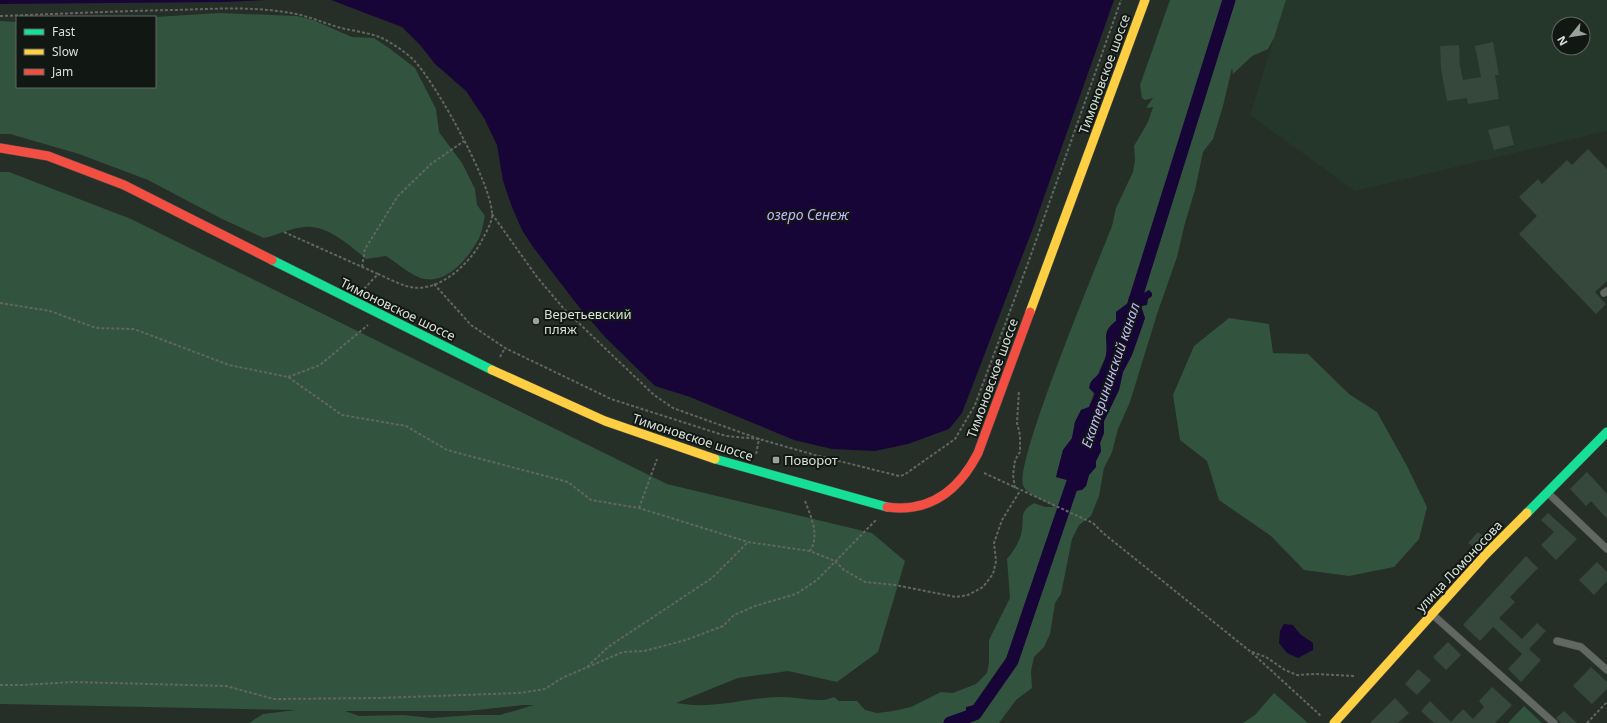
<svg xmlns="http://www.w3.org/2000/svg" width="1607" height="723" font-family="'Noto Sans',sans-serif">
	<rect width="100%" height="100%" fill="#262e28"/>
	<path fill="#24372a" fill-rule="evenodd" d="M 1286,0 L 1607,0 L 1607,131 L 1355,191 L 1250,115 ZM 1559,24 L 1583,24 L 1583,48 L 1559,48 Z"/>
	<g fill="#32533d" fill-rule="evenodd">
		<path d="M 1170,0 L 1286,0 L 1274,38 L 1268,49 L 1252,56 L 1233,74 L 1232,68 L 1223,106 L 1213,139 L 1203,152 L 1195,190 L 1185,223 L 1177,257 L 1157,314 L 1130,402 L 1118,429 L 1112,452 L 1104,468 L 1099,496 L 1091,516 L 1079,525 L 1072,539 L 1061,594 L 1055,603 L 1050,634 L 1044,647 L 1034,657 L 1031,671 L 1032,688 L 1016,700 L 999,723 L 249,723 L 263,714 L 296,710 L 0,704 L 0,172 L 9,172 L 131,219 L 667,484 L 872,533 L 905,561 L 878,652 L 837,682 L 788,671 L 738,678 L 676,703 C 686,704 696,706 706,705 C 732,704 758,697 783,697 C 800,697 818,704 834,697 L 839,701 L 857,701 L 865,710 L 877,713 L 893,711 L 911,707 L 941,692 L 953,693 L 976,684 L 987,673 L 989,662 L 989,640 L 1010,598 L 1007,559 C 1014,550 1020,542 1022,530 C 1024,516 1019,512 1034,503 L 1045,507 L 1054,507 C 1045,500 1026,495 1023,485 C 1015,461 1098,262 1112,226 L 1116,208 L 1133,172 L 1135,160 L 1134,146 L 1148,122 L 1153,107 L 1146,108 L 1153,98 L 1145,100 L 1142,98 L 1140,85 ZM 1140,291 L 1142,294 L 1141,309 L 1145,318 L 1132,355 L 1123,372 L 1119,390 L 1104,421 L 1104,433 L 1100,443 L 1101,451 L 1096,461 L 1096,467 L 1089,475 L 1086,486 L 1070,485 L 1067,480 L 1056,477 L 1063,450 L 1072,438 L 1075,422 L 1081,410 L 1089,407 C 1094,395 1095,385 1099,373 C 1100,367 1104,362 1106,356 C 1109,340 1100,333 1116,321 L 1116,312 L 1128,303 L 1130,297 ZM 523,705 L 534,705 L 500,715 L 472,715 L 432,718 L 403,715 L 359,716 L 345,711 L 468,711 Z"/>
		<path d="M 219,13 L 297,16 L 313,20 L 352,37 L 374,38 L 389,48 L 415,68 L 436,109 L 439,132 L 462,163 L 475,189 L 477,205 L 485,216 C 483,224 482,233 478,240 C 468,258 448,283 425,279 C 414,278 396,262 386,256 L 366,259 C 349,245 328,225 304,227 C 291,228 277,235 264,238 L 222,219 L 148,180 L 79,154 L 10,134 L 0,134 L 0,21 L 17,22 L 17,87 L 155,87 L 155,17 Z"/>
		<path d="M 1229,318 L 1269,324 L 1273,353 L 1308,354 L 1349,394 L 1377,412 L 1407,466 L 1427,507 L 1419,539 L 1394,567 L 1349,576 L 1304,570 L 1271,536 L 1219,500 L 1207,461 L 1180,440 L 1173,395 L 1194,346 Z"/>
		<path d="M 1274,693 L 1308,723 L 1243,723 L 1255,715 Z"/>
		<path d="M 1524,706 L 1542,723 L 1508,723 Z"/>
	</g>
	<g fill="#180537">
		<path d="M 0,0 L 267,0 L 224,2 L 0,4 Z"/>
		<path d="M 331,0 L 1114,0 L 1033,228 L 962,413 L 949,429 L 908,444 L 875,451 L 832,449 L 794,440 L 690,397 L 655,386 L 605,337 L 579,307 L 533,247 L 522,230 L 512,207 L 503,181 L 497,145 L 484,118 L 466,91 L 435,64 L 421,46 L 402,27 Z"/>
		<path d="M 1149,290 L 1152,293 L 1152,296 L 1148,299 L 1147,305 L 1142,306 L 1142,309 L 1145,318 L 1132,355 L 1123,372 L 1119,390 L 1104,421 L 1104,433 L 1100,443 L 1101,451 L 1096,461 L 1096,467 L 1089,475 L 1086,486 L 1082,490 L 1075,491 L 1067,480 L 1056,477 L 1063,450 L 1072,438 L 1075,422 L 1081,410 L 1089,407 L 1095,394 L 1089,388 C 1091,378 1094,380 1099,373 C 1101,369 1105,360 1106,355 C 1109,340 1100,333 1116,321 L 1116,312 L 1128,303 L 1129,297 L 1140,291 L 1142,294 Z"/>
		<path d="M 1284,624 L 1293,625 L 1300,634 L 1313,643 L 1313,650 L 1298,658 L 1287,653 L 1279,643 L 1280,631 Z"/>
		<path d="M 980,699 L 987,702 L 985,711 L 973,714 L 969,721 L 963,723 L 960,720 L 960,714 L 966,711 L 966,707 L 974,705 Z"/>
	</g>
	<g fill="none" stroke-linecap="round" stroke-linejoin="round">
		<g stroke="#180537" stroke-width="13">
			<path d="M 1132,310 L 1229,0"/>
			<path d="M 950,723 L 975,714 L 1012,661 L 1077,470"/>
		</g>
	</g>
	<g fill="#36473c">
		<path d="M 1493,42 L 1499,75 L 1495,75 L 1499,99 L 1468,104 L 1467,98 L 1447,101 L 1441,69 L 1440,46 L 1459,45 L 1460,66 L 1463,80 L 1481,77 L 1475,46 Z"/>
		<path d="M 1509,125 L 1514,145 L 1494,150 L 1488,130 Z"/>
		<path d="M 1588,149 L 1607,169 L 1607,281 L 1595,292 L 1606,304 L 1596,314 L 1519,234 L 1537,216 L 1519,197 L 1538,179 L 1542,184 L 1567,160 L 1572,165 Z"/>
		<path d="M 1587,472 L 1607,494 L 1607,519 L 1591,501 L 1586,506 L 1570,489 Z"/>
		<path d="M 1548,513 L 1577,539 L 1556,560 L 1541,545 L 1554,532 L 1541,520 Z"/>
		<path d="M 1478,532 L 1486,539 L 1476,549 L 1468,543 Z"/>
		<path d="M 1526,556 L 1538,568 L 1510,597 L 1515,602 L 1499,618 L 1522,639 L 1537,623 L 1546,631 L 1529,649 L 1541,660 L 1521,682 L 1508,669 L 1522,654 L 1493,627 L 1480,641 L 1463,625 Z"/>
		<path d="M 1597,562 L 1607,572 L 1607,581 L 1594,595 L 1579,580 Z"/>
		<path d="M 1448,642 L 1461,655 L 1446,670 L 1433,657 Z"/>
		<path d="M 1591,667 L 1607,682 L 1607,689 L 1592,704 L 1573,686 Z"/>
		<path d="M 1418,669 L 1431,680 L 1417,695 L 1405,684 Z"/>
		<path d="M 1492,687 L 1512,705 L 1495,723 L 1434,723 L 1421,711 L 1430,701 L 1451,722 L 1463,709 L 1473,719 L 1484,707 L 1479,701 Z"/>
		<path d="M 1395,698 L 1409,713 L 1398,723 L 1370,723 Z"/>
		<path d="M 1564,711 L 1577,723 L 1561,723 L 1556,718 Z"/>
	</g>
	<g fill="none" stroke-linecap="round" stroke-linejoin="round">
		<defs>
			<g id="lane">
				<path d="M 1604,293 L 1607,291"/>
				<path d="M 1548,493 L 1607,549"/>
				<path d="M 1433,615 L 1554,723"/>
				<path d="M 1557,641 L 1581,647 L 1607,670"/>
			</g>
			<g id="fast">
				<path d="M 272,260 L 492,370"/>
				<path d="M 715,459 L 887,507"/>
				<path d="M 1527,513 L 1607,432"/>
			</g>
			<g id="slow">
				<path d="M 1030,312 L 1145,0"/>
				<path d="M 492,370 L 605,421 L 715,459"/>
				<path d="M 1334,723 L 1486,554 L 1527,513"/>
			</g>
			<g id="jam">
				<path d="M 0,148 L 48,156 L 124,185 L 272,260"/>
				<path d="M 887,507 C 931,513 959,490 978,453 L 1030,312"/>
			</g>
		</defs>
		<use href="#lane" stroke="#444a45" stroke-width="8"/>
		<use href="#fast" stroke="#444a45" stroke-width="10"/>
		<use href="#slow" stroke="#444a45" stroke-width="10"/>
		<use href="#jam" stroke="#444a45" stroke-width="10"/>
		<g stroke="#626663" stroke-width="2" stroke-dasharray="3 2" stroke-linecap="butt">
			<path d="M 0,16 C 58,14 116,11 174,10 C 213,9 252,6 291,13 C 308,16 324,23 341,28 C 354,31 370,33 382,38 C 395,45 409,54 418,65 C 439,90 490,181 492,213 C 493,223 484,235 480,244 C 466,267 436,295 406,286 C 397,283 387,278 378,274 L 363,290"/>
			<path d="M 492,214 L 537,277 L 564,309 L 654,395 L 673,408 L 759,439 L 815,455 L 899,476 L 904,475 L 955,439 L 975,405 L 1028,263 L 1121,0"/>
			<path d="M 284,232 L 378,274"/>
			<path d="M 362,267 L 365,249 L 398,196 L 431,164 L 464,141"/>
			<path d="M 434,284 L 471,325 L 505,348 L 611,399 L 726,436 L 759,439 L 756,455"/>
			<path d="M 0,303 L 50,311 L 96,328 L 134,329 L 229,365 L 288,377 L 342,415 L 406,426 L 447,450 L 568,482 L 591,500 L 639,508 L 748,542 L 810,551 L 835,561 L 844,570 L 865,582 L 895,585 L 956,597 L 968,595 L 983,587 L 993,574 L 996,561 L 994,543 L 1002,520 L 1020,491"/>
			<path d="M 500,357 L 505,348"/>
			<path d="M 288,377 L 320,365 L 368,325"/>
			<path d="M 984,473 L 1093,523 L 1103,533 L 1251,652 L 1321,716"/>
			<path d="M 1015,488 L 1013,475 L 1015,460 L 1020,452 L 1020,435 L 1017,423 L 1019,390"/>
			<path d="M 805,501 C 811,517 820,535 810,551"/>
			<path d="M 639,508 L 657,459"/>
			<path d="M 1252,652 L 1266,657 L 1285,670 L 1297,675 L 1316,674 L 1356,676"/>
			<path d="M 587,667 L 608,647 L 712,578 L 747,543"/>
			<path d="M 0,685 L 22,685 L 73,682 L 226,686 L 274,699 L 379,698 L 519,693 L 545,689 L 562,678 L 623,652 L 644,651 L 686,640 L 723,626 L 734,615 L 755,606 L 796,594 L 817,580 L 876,520"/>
			<path d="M 1587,723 L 1607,702"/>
		</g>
		<use href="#lane" stroke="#616763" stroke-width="7"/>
		<use href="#fast" stroke="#16e098" stroke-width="9"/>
		<use href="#slow" stroke="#ffcf43" stroke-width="9"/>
		<use href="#jam" stroke="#f24e42" stroke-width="9"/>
	</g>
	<g fill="#9aa29c" stroke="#111712" stroke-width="1.5">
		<circle cx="536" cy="321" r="4"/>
		<rect x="772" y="456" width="8" height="8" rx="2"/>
	</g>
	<g text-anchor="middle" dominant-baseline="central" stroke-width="4" stroke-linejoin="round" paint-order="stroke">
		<g font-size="13" fill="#d8e0da" stroke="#111712">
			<text transform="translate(1104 74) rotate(-70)">Тимоновское шоссе</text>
			<text transform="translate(398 309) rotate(26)">Тимоновское шоссе</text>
			<text transform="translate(992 378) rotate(-70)">Тимоновское шоссе</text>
			<text transform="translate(693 437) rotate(18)">Тимоновское шоссе</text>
			<text transform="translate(1459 566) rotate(-47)">улица Ломоносова</text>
		</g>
		<g font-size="13" fill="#d8e0da" stroke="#111712" text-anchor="start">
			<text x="544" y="314">Веретьевский<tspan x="544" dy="15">пляж</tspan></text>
			<text x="784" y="460">Поворот</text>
		</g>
		<g font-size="14" font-style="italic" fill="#c4b5fe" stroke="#111712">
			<text x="808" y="214">озеро Сенеж</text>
			<text transform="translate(1110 375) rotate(-71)">Екатерининский канал</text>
		</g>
	</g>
	<rect x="16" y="16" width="140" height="72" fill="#111712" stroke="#616762"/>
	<rect x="24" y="29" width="20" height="6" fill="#16e098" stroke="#616762"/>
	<text x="52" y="36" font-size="12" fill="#d8e0da">Fast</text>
	<rect x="24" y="49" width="20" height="6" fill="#ffcf43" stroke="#616762"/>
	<text x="52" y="56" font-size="12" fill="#d8e0da">Slow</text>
	<rect x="24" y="69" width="20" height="6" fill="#f24e42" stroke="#616762"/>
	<text x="52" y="76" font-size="12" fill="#d8e0da">Jam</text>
	<g transform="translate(1571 36) rotate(240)"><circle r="19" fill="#111712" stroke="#616762"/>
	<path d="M0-3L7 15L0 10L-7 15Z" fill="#9aa29c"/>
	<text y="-6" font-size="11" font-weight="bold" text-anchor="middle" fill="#d8e0da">N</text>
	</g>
</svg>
